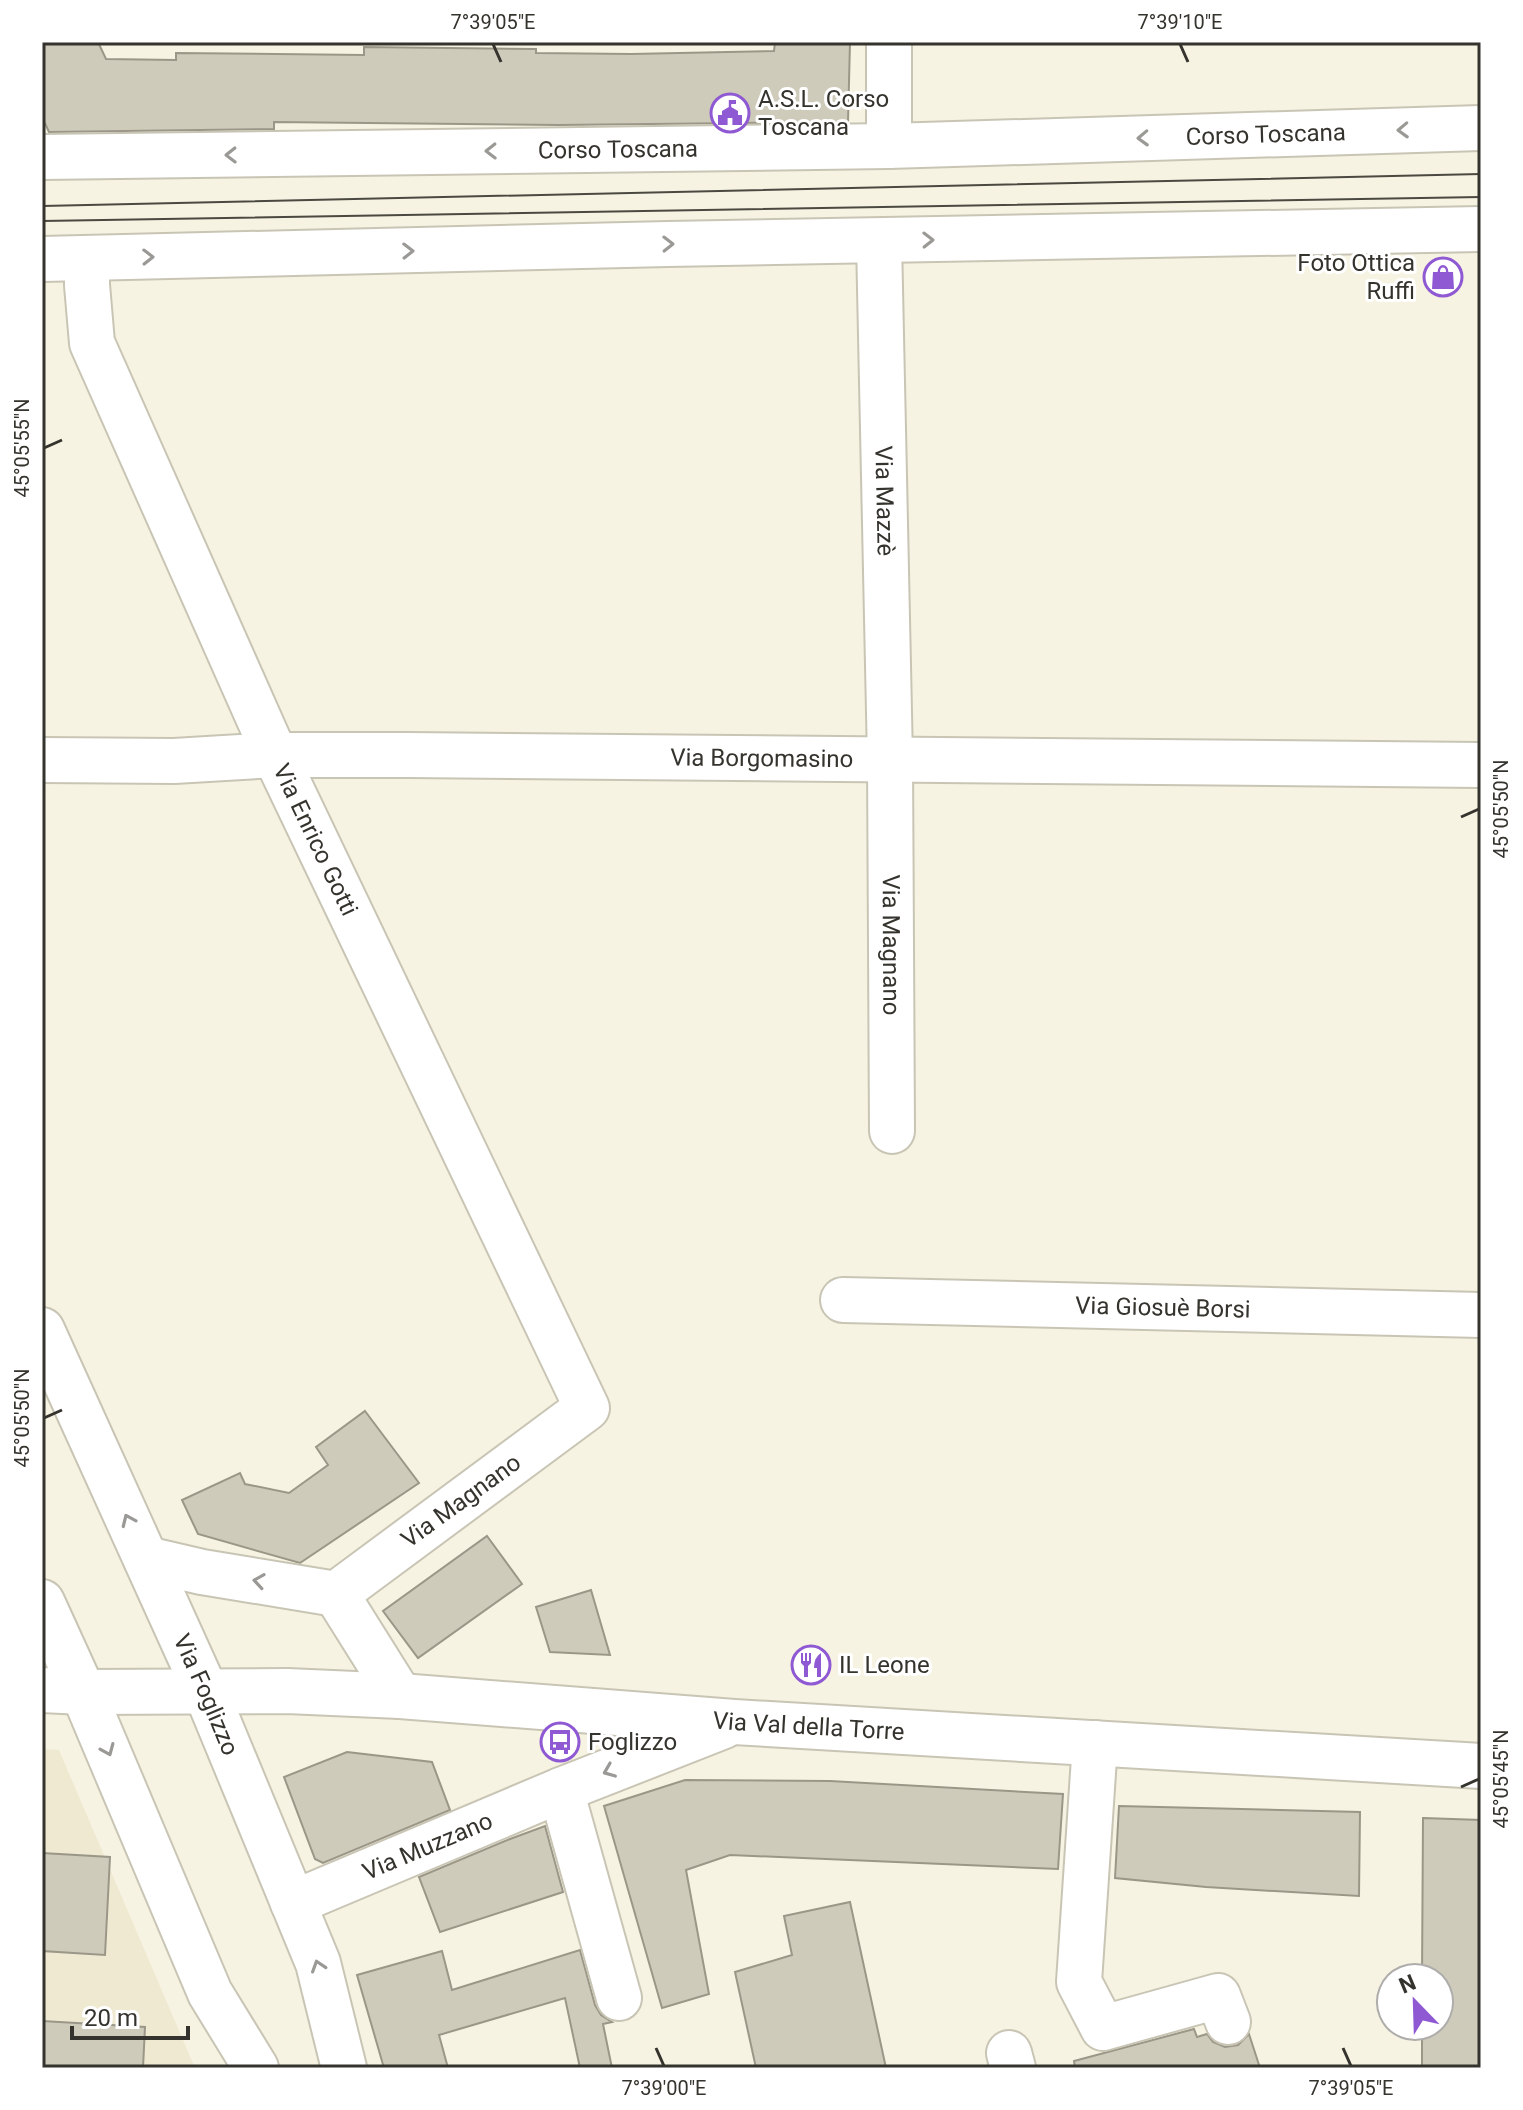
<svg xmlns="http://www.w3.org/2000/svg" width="1523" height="2110" font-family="Roboto,sans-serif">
	<rect width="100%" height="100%" fill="#f7f3e2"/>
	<path fill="#efe9d1" d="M 42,1749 L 59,1750 L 195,2068 L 42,2068 Z"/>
	<g fill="#cfcbbb" stroke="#9b9788" stroke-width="2">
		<path d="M 42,42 L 98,42 L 106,59 L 176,60 L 176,53 L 364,55 L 364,47 L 536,49 L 536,53 L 631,54 L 774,51 L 775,42 L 850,42 L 848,122 L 558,125 L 274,122 L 274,129 L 49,132 L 42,117 Z"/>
		<path d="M 365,1411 L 419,1483 L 300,1563 L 198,1534 L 182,1500 L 240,1473 L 245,1484 L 289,1493 L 328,1465 L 316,1447 Z"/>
		<path d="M 487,1536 L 522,1584 L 418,1658 L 383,1611 Z"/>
		<path d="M 591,1590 L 610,1655 L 550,1652 L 536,1607 Z"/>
		<path d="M 347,1752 L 432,1762 L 450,1810 L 323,1863 L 315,1859 L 284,1777 Z"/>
		<path d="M 685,1780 L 830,1781 L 1063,1794 L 1058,1869 L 730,1855 L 686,1870 L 709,1994 L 662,2008 L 604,1806 Z"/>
		<path d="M 1119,1806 L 1360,1812 L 1359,1896 L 1206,1887 L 1115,1878 Z"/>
		<path d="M 1423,1818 L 1481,1820 L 1481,2068 L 1422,2068 L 1422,2026 L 1439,2026 L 1439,1978 L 1422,1978 Z"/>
		<path d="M 545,1826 L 563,1892 L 440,1932 L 419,1877 L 510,1839 Z"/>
		<path d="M 42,1853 L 110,1857 L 105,1955 L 42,1951 Z"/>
		<path d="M 850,1902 L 886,2068 L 756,2068 L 735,1972 L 792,1955 L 784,1916 Z"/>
		<path d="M 580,1950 L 595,2005 L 601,2015 L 612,2022 L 603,2024 L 612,2068 L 580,2068 L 565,1998 L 439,2035 L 448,2068 L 384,2068 L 357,1975 L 442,1951 L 452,1990 Z"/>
		<path d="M 42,2021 L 145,2027 L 143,2068 L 42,2068 Z"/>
		<path d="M 1194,2029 L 1197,2037 L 1207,2034 L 1213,2042 L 1225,2047 L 1238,2045 L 1249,2034 L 1260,2068 L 1075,2068 L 1074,2061 Z"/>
	</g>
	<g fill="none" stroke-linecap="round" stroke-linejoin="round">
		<defs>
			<g id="minor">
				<path d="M 889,42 L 889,146"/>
				<path id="s1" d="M 42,157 L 889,146 L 1481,128"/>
				<path id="s2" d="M 879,241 L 890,759 L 892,1131"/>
				<path id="s3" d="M 87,258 L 87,285 L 92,343 L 275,755 L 587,1408 L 336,1594 L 202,1572 L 146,1559"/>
				<path d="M 42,259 L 668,244 L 1481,229"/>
				<path id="s4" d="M 42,760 L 174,761 L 275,755 L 408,755 L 1481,765"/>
				<path id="s5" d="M 843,1300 L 1481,1315"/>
				<path id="s6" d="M 42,1330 L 206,1692 L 318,1963 L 344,2068"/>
				<path d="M 336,1594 L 400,1696"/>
				<path d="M 42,1602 L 83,1692 L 210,1993 L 256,2068"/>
				<path id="s7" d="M 42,1690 L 83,1692 L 287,1691 L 400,1696 L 734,1722 L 1481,1766"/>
				<path d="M 1095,1743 L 1079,1982 L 1103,2028 L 1218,1996 L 1228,2022"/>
				<path d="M 561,1790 L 619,1998"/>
				<path id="s8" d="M 293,1903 L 561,1790 L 724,1726"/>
				<path d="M 1009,2053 L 1013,2068"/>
			</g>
		</defs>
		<use href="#minor" stroke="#c9c5b5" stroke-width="48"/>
		<use href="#minor" stroke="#fff" stroke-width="44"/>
		<g stroke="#4a4841" stroke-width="2">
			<path d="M 42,206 L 1481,174"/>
			<path d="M 42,221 L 1481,197"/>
		</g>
	</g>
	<defs><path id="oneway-chevron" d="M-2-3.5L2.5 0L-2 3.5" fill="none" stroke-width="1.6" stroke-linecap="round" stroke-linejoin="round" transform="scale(2)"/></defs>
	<g stroke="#9a9996">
		<use href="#oneway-chevron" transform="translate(1403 130) rotate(178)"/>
		<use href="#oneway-chevron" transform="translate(1143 138) rotate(178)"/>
		<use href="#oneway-chevron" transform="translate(491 151) rotate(179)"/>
		<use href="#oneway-chevron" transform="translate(231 155) rotate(179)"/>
		<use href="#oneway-chevron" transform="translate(928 240) rotate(-1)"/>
		<use href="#oneway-chevron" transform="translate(668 244) rotate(-1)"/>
		<use href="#oneway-chevron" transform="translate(408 251) rotate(-1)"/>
		<use href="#oneway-chevron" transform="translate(148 257) rotate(-1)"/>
		<use href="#oneway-chevron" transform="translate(128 1520) rotate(-114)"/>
		<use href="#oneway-chevron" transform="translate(259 1581) rotate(-171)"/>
		<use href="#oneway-chevron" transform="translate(108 1750) rotate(67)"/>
		<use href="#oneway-chevron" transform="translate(609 1771) rotate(158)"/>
		<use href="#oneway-chevron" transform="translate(318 1966) rotate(-108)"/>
	</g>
	<path fill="none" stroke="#35332d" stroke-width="3" d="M 493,44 L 501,62M 1180,44 L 1188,62M 44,448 L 62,440M 1461,817 L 1479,809M 44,1418 L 62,1410M 1461,1787 L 1479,1779M 656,2048 L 664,2066M 1343,2048 L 1351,2066"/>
	<defs>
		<symbol id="civic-ring" viewBox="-11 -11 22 22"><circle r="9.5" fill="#fff" stroke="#8e59d2" stroke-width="1.5"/><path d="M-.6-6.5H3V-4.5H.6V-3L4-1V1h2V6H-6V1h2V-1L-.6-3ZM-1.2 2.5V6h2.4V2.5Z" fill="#8e59d2"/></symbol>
		<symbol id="shop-ring" viewBox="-11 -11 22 22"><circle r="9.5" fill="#fff" stroke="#8e59d2" stroke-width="1.5"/><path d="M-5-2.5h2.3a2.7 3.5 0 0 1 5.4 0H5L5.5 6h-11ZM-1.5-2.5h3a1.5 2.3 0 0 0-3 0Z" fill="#8e59d2"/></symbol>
		<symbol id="restaurant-ring" viewBox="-11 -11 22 22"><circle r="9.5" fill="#fff" stroke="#8e59d2" stroke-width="1.5"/><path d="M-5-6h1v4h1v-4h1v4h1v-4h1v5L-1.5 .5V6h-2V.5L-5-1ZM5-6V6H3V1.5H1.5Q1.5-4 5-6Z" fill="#8e59d2"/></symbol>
		<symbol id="bus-ring" viewBox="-11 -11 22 22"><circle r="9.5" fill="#fff" stroke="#8e59d2" stroke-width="1.5"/><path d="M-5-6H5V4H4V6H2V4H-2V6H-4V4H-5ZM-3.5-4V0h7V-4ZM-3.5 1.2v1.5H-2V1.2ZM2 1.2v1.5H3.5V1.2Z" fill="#8e59d2"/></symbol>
	</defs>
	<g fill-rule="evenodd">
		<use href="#civic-ring" x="708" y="91" width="44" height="44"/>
		<use href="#shop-ring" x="1421" y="255" width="44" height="44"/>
		<use href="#restaurant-ring" x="789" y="1643" width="44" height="44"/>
		<use href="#bus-ring" x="538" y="1720" width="44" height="44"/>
	</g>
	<g text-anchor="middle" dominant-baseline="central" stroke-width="6" stroke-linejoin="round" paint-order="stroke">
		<g font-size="24" fill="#35332d" stroke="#fff" text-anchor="start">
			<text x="758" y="99">A.S.L. Corso<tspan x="758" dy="28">Toscana</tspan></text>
			<text x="1415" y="263" text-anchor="end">Foto Ottica<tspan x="1415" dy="28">Ruffi</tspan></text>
			<text x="839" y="1665">IL Leone</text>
			<text x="588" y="1742">Foglizzo</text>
		</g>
		<g font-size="24" fill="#35332d" stroke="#fff">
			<text stroke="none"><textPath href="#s1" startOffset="1224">Corso Toscana</textPath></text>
			<text stroke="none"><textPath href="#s1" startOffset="576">Corso Toscana</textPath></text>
			<text stroke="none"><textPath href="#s2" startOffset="260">Via Mazzè</textPath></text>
			<text stroke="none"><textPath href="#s4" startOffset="720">Via Borgomasino</textPath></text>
			<text stroke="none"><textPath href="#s3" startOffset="630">Via Enrico Gotti</textPath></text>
			<text stroke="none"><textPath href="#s2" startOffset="704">Via Magnano</textPath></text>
			<text stroke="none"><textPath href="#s5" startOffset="320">Via Giosuè Borsi</textPath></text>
			<text transform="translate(461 1501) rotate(-36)">Via Magnano</text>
			<text stroke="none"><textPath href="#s6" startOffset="400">Via Foglizzo</textPath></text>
			<text stroke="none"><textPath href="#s7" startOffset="768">Via Val della Torre</textPath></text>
			<text stroke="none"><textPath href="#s8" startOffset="146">Via Muzzano</textPath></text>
		</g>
	</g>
	<rect width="1523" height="2110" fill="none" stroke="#ffffff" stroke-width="88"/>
	<g transform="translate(1415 2002) rotate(337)"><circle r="38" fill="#ffffff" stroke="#aeadab" stroke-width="2"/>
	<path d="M0-6L14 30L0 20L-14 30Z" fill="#8e59d2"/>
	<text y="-12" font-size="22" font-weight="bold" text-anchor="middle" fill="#35332d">N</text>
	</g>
	<path d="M72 2026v12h116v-12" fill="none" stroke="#35332d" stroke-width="4"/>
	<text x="84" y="2026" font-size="24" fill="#35332d" stroke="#ffffff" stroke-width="6" paint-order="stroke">20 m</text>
	<rect x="44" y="44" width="1435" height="2022" fill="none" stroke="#35332d" stroke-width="3"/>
	<g font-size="20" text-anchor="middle" fill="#35332d">
		<text x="493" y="29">7°39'05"E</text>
		<text x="1180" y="29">7°39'10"E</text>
		<text transform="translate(22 448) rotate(-90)" y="7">45°05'55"N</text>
		<text transform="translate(1501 809) rotate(-90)" y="7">45°05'50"N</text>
		<text transform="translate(22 1418) rotate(-90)" y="7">45°05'50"N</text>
		<text transform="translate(1501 1779) rotate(-90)" y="7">45°05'45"N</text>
		<text x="664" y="2095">7°39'00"E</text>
		<text x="1351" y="2095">7°39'05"E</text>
	</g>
</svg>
